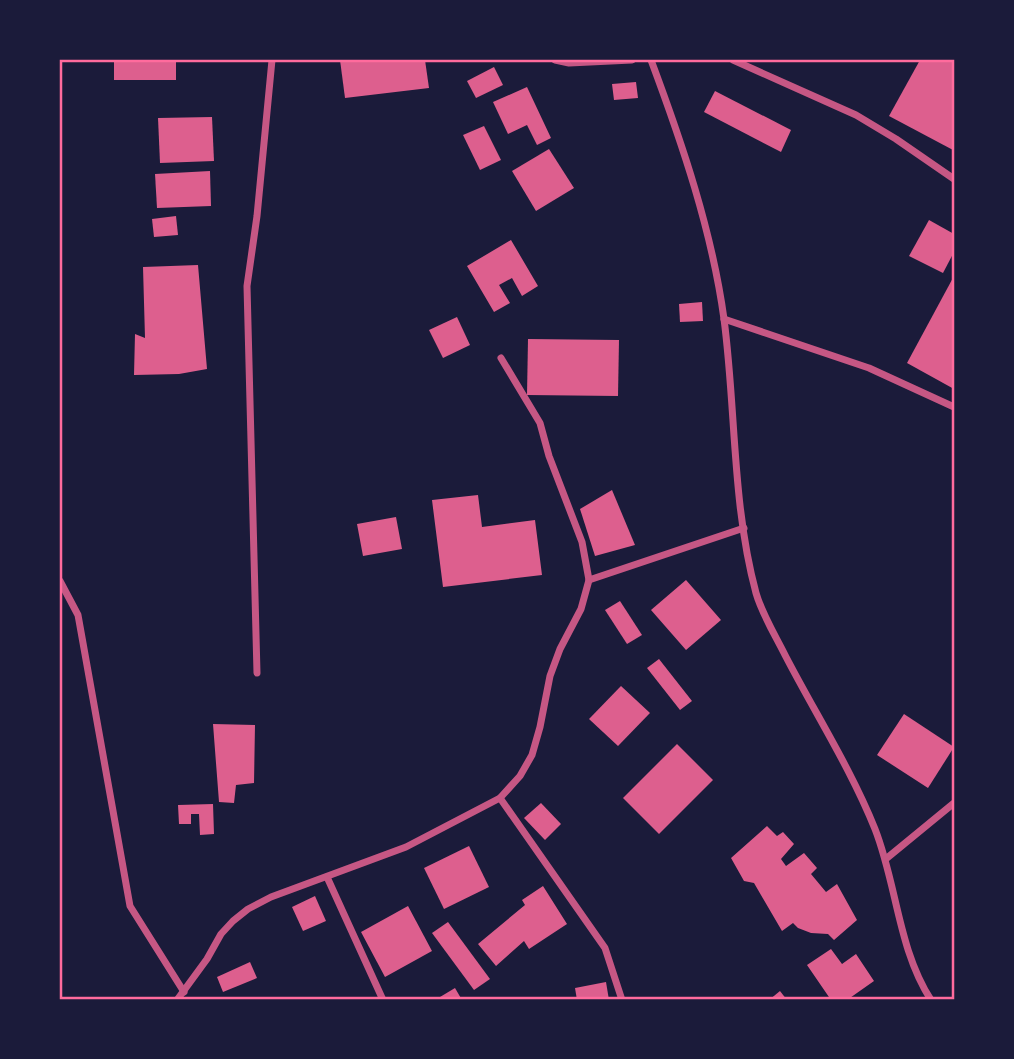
<svg xmlns="http://www.w3.org/2000/svg" width="1014" height="1059" font-family="Ubuntu,sans-serif">
	<rect width="100%" height="100%" fill="#1b1b3a"/>
	<g fill="#dd5f8e">
		<rect x="114" y="60" width="62" height="20"/>
		<path d="M 340,60 L 425,60 L 429,88 L 345,98 Z"/>
		<path d="M 920,60 L 954,60 L 953,150 L 889,116 Z"/>
		<path d="M 494,67 L 503,85 L 476,98 L 467,81 Z"/>
		<path d="M 636,82 L 638,98 L 614,100 L 612,84 Z"/>
		<path d="M 527,87 L 551,138 L 537,145 L 527,125 L 508,134 L 493,102 Z"/>
		<path d="M 715,91 L 791,130 L 781,152 L 704,112 Z"/>
		<path d="M 212,117 L 214,161 L 160,163 L 158,118 Z"/>
		<path d="M 484,126 L 501,160 L 480,170 L 463,135 Z"/>
		<path d="M 549,149 L 574,188 L 536,211 L 512,171 Z"/>
		<path d="M 210,171 L 211,206 L 157,208 L 155,174 Z"/>
		<path d="M 176,216 L 178,235 L 154,237 L 152,219 Z"/>
		<path d="M 929,220 L 954,234 L 954,252 L 943,273 L 909,256 Z"/>
		<path d="M 511,240 L 538,286 L 522,296 L 512,278 L 499,285 L 510,303 L 494,312 L 467,266 Z"/>
		<path d="M 198,265 L 207,369 L 179,374 L 134,375 L 135,334 L 145,338 L 143,267 Z"/>
		<path d="M 954,276 L 954,389 L 907,363 Z"/>
		<path d="M 702,302 L 703,321 L 680,322 L 679,304 Z"/>
		<path d="M 457,317 L 470,345 L 443,358 L 429,330 Z"/>
		<path d="M 528,339 L 619,340 L 618,396 L 527,395 Z"/>
		<path d="M 612,490 L 635,545 L 595,556 L 580,509 Z"/>
		<path d="M 478,495 L 482,527 L 535,520 L 542,575 L 443,587 L 432,500 Z"/>
		<path d="M 396,517 L 402,549 L 363,556 L 357,524 Z"/>
		<path d="M 686,580 L 721,620 L 686,650 L 651,610 Z"/>
		<path d="M 620,601 L 642,635 L 627,644 L 605,610 Z"/>
		<path d="M 659,659 L 692,701 L 680,710 L 647,668 Z"/>
		<path d="M 621,686 L 650,713 L 618,746 L 589,719 Z"/>
		<path d="M 904,714 L 954,747 L 928,788 L 877,755 Z"/>
		<path d="M 213,724 L 255,725 L 254,783 L 236,785 L 234,803 L 219,802 Z"/>
		<path d="M 677,744 L 713,780 L 659,834 L 623,798 Z"/>
		<path d="M 541,803 L 561,824 L 545,840 L 524,818 Z"/>
		<path d="M 213,804 L 214,834 L 200,835 L 199,814 L 191,814 L 191,824 L 179,824 L 178,805 Z"/>
		<path d="M 767,826 L 777,836 L 783,832 L 794,844 L 781,859 L 786,866 L 804,853 L 817,868 L 811,874 L 826,892 L 837,884 L 857,920 L 834,940 L 828,934 L 811,933 L 798,928 L 793,923 L 782,931 L 754,883 L 744,881 L 731,858 Z"/>
		<path d="M 469,846 L 489,887 L 444,909 L 424,868 Z"/>
		<path d="M 543,886 L 567,924 L 529,949 L 524,941 L 496,966 L 478,944 L 525,905 L 522,900 Z"/>
		<path d="M 315,896 L 326,921 L 303,931 L 292,907 Z"/>
		<path d="M 408,906 L 432,951 L 385,977 L 361,932 Z"/>
		<path d="M 448,922 L 490,979 L 474,990 L 432,933 Z"/>
		<path d="M 831,949 L 842,964 L 856,954 L 874,981 L 847,1000 L 831,1000 L 807,965 Z"/>
		<path d="M 250,962 L 257,978 L 223,992 L 217,977 Z"/>
		<path d="M 606,982 L 609,1000 L 577,1000 L 575,988 Z"/>
		<path d="M 455,988 L 462,1000 L 435,1000 Z"/>
		<path d="M 780,991 L 787,1000 L 769,1000 Z"/>
	</g>
	<g fill="none" stroke-linecap="round" stroke-linejoin="round">
		<g stroke="#c65784" stroke-width="7">
			<path d="M 555,60 L 569,63 L 632,60"/>
			<path d="M 651,60 C 682,143 712,231 724,319 C 736,410 732,504 756,593 C 762,614 775,635 785,655 C 815,713 851,769 875,829 C 897,885 898,949 931,1000"/>
			<path d="M 733,60 L 856,115 L 896,139 L 954,179"/>
			<path d="M 724,319 L 869,368 L 954,407"/>
			<path d="M 589,580 L 744,528"/>
			<path d="M 60,581 L 78,615 L 130,906 L 184,992"/>
			<path d="M 257,673 L 247,286 L 257,216 L 272,60"/>
			<path d="M 500,798 L 605,948 L 622,1000"/>
			<path d="M 887,858 L 954,803"/>
			<path d="M 327,877 L 383,1000"/>
			<path d="M 177,1000 L 207,959 L 221,934 L 233,921 L 248,909 L 271,897 L 406,847 L 500,798 L 520,776 L 532,755 L 540,727 L 550,676 L 560,649 L 581,609 L 589,580 L 582,542 L 549,456 L 540,423 L 501,358"/>
		</g>
	</g>
	<rect width="1014" height="1059" fill="none" stroke="#1b1b3a" stroke-width="122"/>
	<rect x="61" y="61" width="892" height="937" fill="none" stroke="#ff6b9d" stroke-width="2.5"/>
</svg>
